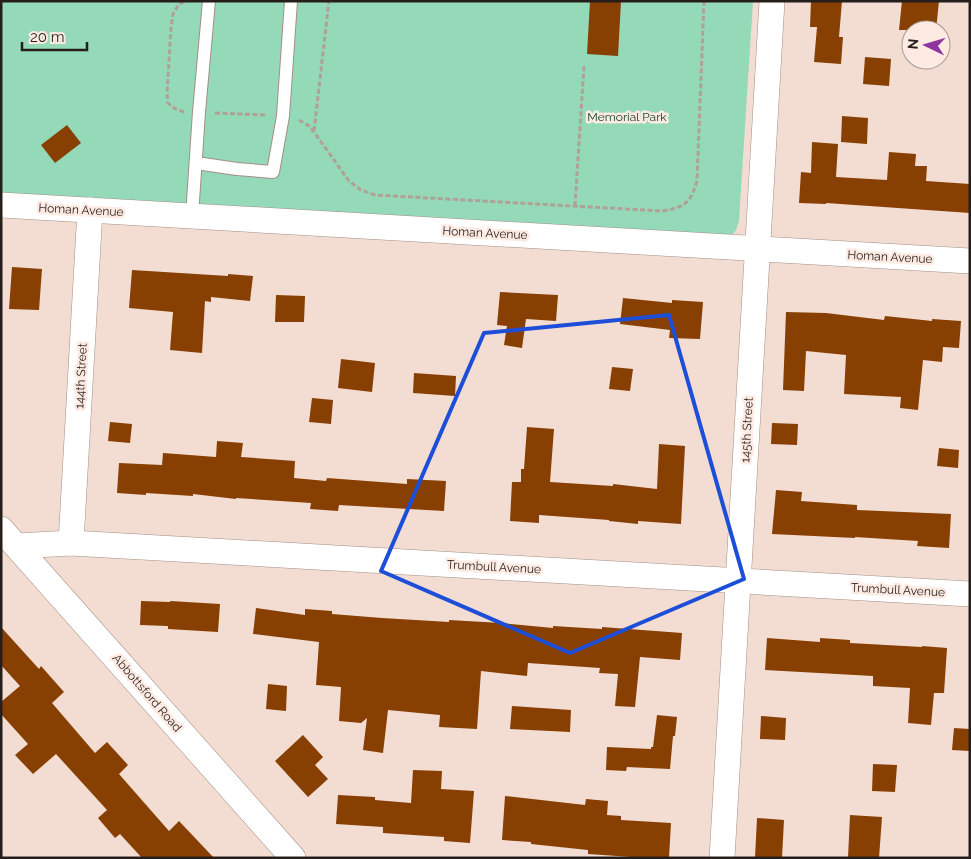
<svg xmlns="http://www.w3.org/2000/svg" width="971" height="859" font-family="Raleway,sans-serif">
	<rect width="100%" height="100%" fill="#f3ddd3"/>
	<path fill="#94dab9" d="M 1,1 L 753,1 L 739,221 L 736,230 L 730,238 L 1,197 Z"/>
	<g fill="#873f02">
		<path d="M 590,1 L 621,1 L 618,56 L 587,54 Z"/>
		<path d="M 811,1 L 842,1 L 839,37 L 843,37 L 841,64 L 814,62 L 817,27 L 810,27 Z"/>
		<path d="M 902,1 L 939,1 L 936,30 L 899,30 Z"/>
		<path d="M 865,57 L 891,59 L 889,86 L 863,84 Z"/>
		<path d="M 842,116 L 868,118 L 867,144 L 841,142 Z"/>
		<path d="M 67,125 L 81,143 L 55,163 L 41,145 Z"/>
		<path d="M 812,142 L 838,144 L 836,177 L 887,180 L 889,152 L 916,154 L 915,166 L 927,166 L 926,181 L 970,184 L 970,213 L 826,203 L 826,204 L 799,203 L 801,172 L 811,173 Z"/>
		<path d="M 12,267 L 42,269 L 39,310 L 9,309 Z"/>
		<path d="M 132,270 L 228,276 L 228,274 L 253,276 L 250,301 L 211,297 L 211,302 L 205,301 L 202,353 L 170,350 L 173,312 L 129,308 Z"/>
		<path d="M 500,292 L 558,295 L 556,321 L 526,319 L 522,348 L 504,345 L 507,326 L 497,325 Z"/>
		<path d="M 276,295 L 305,296 L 304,322 L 275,322 Z"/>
		<path d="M 623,298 L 672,303 L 672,300 L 703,302 L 700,339 L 669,338 L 670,330 L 620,324 Z"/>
		<path d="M 786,312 L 826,313 L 884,320 L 885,316 L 932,321 L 932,319 L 961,321 L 959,348 L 943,347 L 942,362 L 923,360 L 918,410 L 900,408 L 901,397 L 844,394 L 846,355 L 806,351 L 804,391 L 783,390 Z"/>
		<path d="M 341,359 L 375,363 L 372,392 L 338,388 Z"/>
		<path d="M 612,367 L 633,369 L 630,391 L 609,389 Z"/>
		<path d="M 414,373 L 456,376 L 455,396 L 413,393 Z"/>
		<path d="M 312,398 L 333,400 L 331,424 L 309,422 Z"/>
		<path d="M 110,422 L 132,424 L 130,443 L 108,441 Z"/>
		<path d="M 772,423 L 798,424 L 797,445 L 771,444 Z"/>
		<path d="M 527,427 L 554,429 L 550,482 L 613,486 L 613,484 L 657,489 L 659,444 L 685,446 L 681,524 L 638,521 L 638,524 L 609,521 L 609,520 L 539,515 L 539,523 L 510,521 L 512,482 L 521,482 L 521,469 L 524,469 Z"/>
		<path d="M 217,441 L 243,443 L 241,457 L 295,461 L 294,478 L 326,481 L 327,478 L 407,484 L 407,479 L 446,481 L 444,511 L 339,505 L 338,511 L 310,509 L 311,503 L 236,498 L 236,499 L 193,494 L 193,496 L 146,493 L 146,495 L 117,493 L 119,463 L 162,465 L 163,453 L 216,457 Z"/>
		<path d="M 939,448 L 959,450 L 958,468 L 937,466 Z"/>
		<path d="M 776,490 L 802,492 L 801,501 L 857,505 L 857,510 L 951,514 L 949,548 L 917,546 L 918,541 L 855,537 L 855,538 L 772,534 Z"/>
		<path d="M 141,601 L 170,602 L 170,601 L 220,604 L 218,632 L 168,629 L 168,626 L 140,625 Z"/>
		<path d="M 256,608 L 305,615 L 305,609 L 332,611 L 332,614 L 382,618 L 449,622 L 449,620 L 501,623 L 553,628 L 553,626 L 602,629 L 602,627 L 682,633 L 680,660 L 640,657 L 635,707 L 615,706 L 618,674 L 599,673 L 600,668 L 528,663 L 527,676 L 481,671 L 477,729 L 439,727 L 440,715 L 388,710 L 383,753 L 363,750 L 367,718 L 361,723 L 339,721 L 341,687 L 316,685 L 319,642 L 253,634 Z"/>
		<path d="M 1,627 L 39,669 L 41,666 L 64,692 L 52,703 L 95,753 L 107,742 L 128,765 L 119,774 L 169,831 L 179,821 L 214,858 L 142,858 L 120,834 L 115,838 L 98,818 L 107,810 L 56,754 L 33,774 L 15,755 L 28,744 L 1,714 L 1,702 L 20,686 L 1,665 Z"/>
		<path d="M 767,638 L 820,642 L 820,638 L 850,640 L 850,643 L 922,647 L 922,646 L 947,648 L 944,693 L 934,693 L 931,725 L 908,723 L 910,688 L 873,686 L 873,676 L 765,670 Z"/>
		<path d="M 268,684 L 287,686 L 286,711 L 266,709 Z"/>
		<path d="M 512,706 L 571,710 L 570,732 L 510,729 Z"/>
		<path d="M 657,715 L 677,717 L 675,736 L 673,736 L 670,769 L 627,767 L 626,771 L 606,770 L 607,747 L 651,749 L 651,747 L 653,747 Z"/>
		<path d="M 761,716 L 786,718 L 785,740 L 760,739 Z"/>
		<path d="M 954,728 L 970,729 L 970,751 L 952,750 Z"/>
		<path d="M 303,735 L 323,757 L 315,765 L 328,779 L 308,797 L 275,761 Z"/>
		<path d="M 873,764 L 897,765 L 895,792 L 872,791 Z"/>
		<path d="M 413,770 L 442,771 L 441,789 L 474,791 L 470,843 L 444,841 L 444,837 L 383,833 L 383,827 L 336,824 L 338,795 L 375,797 L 375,800 L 411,803 Z"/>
		<path d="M 505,796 L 585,805 L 586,799 L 608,801 L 607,815 L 621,816 L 621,820 L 671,823 L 669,858 L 646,858 L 588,854 L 588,850 L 531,844 L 531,842 L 502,840 Z"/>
		<path d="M 850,815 L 882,817 L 879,858 L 848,858 Z"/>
		<path d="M 757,818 L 784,820 L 782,858 L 755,858 Z"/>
	</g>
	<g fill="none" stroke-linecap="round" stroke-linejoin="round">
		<defs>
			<g id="service">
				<path d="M 196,163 L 237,169 L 273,172 L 283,116 L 291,1"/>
				<path d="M 192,216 L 199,112 L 209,1"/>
			</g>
			<g id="minor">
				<path d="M 1,205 L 970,261"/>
				<path d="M 1,529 L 293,858"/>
				<path d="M 71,543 L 90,210"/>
				<path d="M 17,546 L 71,543 L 970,594"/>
				<path d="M 722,858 L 772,1"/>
			</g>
		</defs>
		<use href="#service" stroke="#a38e86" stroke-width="14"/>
		<use href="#minor" stroke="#a38e86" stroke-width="26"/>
		<g stroke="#b1a098" stroke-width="3" stroke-dasharray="5 2.5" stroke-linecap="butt">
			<path d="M 184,112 L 174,108 L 168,103 L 167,94 L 171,27 L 173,14 L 179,4 L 186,1"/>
			<path d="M 215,113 L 266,115"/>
			<path d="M 299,120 L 309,126 L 314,132 L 349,181 L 361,190 L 375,195 L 662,211 C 685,207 690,204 697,181 L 704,1"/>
			<path d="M 314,131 L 329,1"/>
			<path d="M 575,206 L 584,66"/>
		</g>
		<use href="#service" stroke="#fff" stroke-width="12"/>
		<use href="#minor" stroke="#fff" stroke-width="25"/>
	</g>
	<path fill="none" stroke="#1d4ed8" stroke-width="4" stroke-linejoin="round" d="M 669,315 L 744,579 L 570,653 L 381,571 L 484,333 Z"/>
	<g text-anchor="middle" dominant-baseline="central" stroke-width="5" stroke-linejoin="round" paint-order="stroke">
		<g font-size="12" fill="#0d3b29" stroke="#fdebe3">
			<text x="627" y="117">Memorial Park</text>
		</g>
		<g font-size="12" fill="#261e1a" stroke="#fdebe3">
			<text transform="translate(81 210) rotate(3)">Homan Avenue</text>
			<text transform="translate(485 233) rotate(3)">Homan Avenue</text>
			<text transform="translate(890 257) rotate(3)">Homan Avenue</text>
			<text transform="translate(81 376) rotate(-87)">144th Street</text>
			<text transform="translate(747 430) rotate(-87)">145th Street</text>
			<text transform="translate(494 567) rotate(3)">Trumbull Avenue</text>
			<text transform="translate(898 590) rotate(3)">Trumbull Avenue</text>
			<text transform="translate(147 693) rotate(49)">Abbottsford Road</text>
		</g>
	</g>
	<rect width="971" height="859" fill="none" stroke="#261e1a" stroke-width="5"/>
	<g transform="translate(926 45) rotate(275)"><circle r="24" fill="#fdebe3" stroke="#a79993"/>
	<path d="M0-4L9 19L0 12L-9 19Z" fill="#8e349f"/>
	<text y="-8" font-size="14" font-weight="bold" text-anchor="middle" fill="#261e1a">N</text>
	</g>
	<path d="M22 42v8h65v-8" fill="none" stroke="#261e1a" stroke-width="2.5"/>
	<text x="30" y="42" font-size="15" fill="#261e1a" stroke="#fdebe3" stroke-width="4" paint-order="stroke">20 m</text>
</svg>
